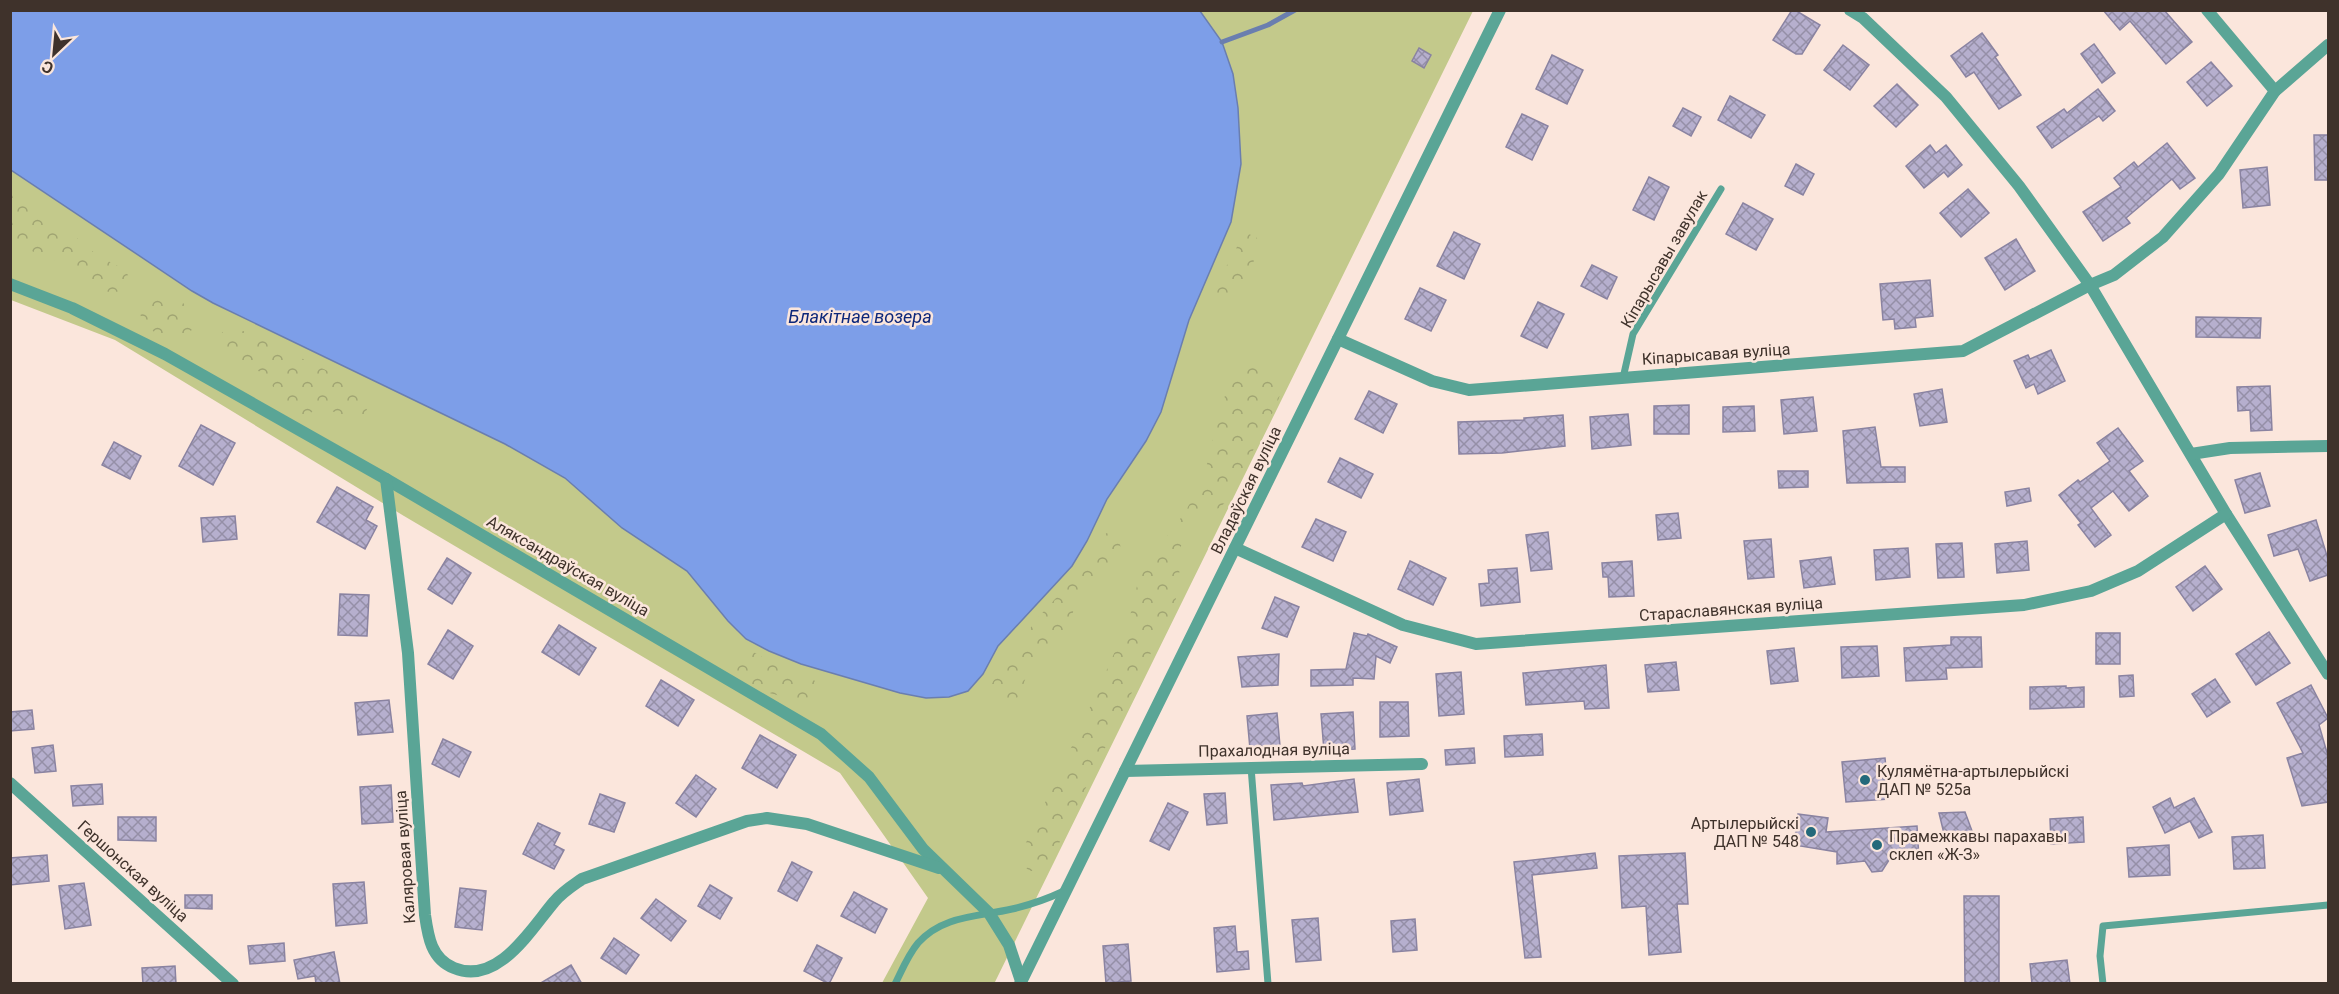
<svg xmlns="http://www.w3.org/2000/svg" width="2339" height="994" font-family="Roboto,sans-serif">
	<defs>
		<pattern id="forest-crowns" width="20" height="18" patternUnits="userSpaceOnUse" patternTransform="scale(1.5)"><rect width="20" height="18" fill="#c3c98b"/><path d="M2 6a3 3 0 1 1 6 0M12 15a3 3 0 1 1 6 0" fill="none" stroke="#a0a472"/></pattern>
		<pattern id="building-cross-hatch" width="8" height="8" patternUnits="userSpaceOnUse" patternTransform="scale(1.5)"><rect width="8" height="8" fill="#b6afce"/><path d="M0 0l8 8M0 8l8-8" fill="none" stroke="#958fa7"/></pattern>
	</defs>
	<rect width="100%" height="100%" fill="#fbe6dc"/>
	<path fill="#c3c98b" d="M 10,11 L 1473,11 L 994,984 L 882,983 L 928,898 L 840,773 L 404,516 L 115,340 L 11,300 Z"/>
	<g fill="url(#forest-crowns)">
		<path d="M 11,193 L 46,219 L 69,231 L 98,256 L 122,268 L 128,275 L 129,282 C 125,289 119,293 110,292 C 94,290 80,272 67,265 C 55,259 43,258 32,251 C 24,246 17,239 11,233 Z"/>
		<path d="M 1249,234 L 1257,238 C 1260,252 1242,300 1228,306 C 1221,306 1216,303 1213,297 C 1207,282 1224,271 1231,260 C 1237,250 1237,239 1249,234 Z"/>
		<path d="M 162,291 C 175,295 193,308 196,322 C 190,350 127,334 143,303 C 147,295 153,292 162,291 Z"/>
		<path d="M 227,327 L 247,332 L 359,386 C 368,395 371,402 365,414 C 349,424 341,412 326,410 C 315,409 305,417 294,413 C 279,407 277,388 266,377 C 253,364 221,354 220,335 Z"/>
		<path d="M 1253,358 L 1266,363 L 1279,376 L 1280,395 L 1276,406 L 1227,501 L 1219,508 L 1189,524 L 1180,549 L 1179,584 L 1175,603 L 1051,860 L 1040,871 L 1029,871 L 1022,863 L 1023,849 C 1059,773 1097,696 1129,618 C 1135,603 1135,584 1143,570 C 1151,554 1164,541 1175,526 C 1186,512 1197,492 1204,475 C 1214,447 1223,365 1253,358 Z"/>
		<path d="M 1107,533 L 1115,534 C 1137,566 1088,573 1078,592 C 1072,603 1075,617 1068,627 C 1059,640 1042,644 1033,658 C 1025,670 1023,709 1003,704 C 997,702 993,698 990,692 L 991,685 L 1002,666 L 1020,646 L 1034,622 L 1077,575 L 1103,535 Z"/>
		<path d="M 744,651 L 752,651 L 777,666 L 814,680 L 817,684 L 815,694 C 799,707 753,689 739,677 C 735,674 734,670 732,665 L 737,654 Z"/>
	</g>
	<path fill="#7d9ee8" stroke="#6a7eaf" stroke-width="1.5" d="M 10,11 L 1200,11 L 1222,42 L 1233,74 L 1238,108 L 1241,164 L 1231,222 L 1189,320 L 1161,412 L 1146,441 L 1107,499 L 1087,541 L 1072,566 L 998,646 L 983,674 L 968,691 L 949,697 L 926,698 L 900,693 L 801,664 L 769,651 L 746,639 L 728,621 L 687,571 L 622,528 L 565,478 L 505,444 L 213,303 L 192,291 L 11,170 Z"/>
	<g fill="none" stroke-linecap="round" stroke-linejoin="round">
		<path stroke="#6a7eaf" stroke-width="5" d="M 1222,42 L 1268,25 L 1295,10"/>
	</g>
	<g fill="url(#building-cross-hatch)" stroke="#8a83a1" stroke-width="1.5">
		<path d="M 1792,10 L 1795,10 L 1820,25 L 1802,54 L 1796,54 L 1773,40 Z"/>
		<path d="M 2103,10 L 2164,10 L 2192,42 L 2166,64 L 2130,21 L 2120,30 Z"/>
		<path d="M 1982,33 L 1998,55 L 1995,57 L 2021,95 L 1999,109 L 1974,72 L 1966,77 L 1951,56 Z"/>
		<path d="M 2094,44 L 2115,73 L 2102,83 L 2081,54 Z"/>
		<path d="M 1843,45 L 1869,65 L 1850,90 L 1824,70 Z"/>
		<path d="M 1419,48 L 1431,55 L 1424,68 L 1412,61 Z"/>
		<path d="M 1552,55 L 1583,70 L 1567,104 L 1536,89 Z"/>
		<path d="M 2211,62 L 2232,86 L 2207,106 L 2187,82 Z"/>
		<path d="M 1897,84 L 1918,105 L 1896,127 L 1874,106 Z"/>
		<path d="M 2098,89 L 2115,111 L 2103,121 L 2099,116 L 2052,148 L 2037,127 L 2064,109 L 2067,113 Z"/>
		<path d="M 1730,96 L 1765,115 L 1751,138 L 1718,120 Z"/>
		<path d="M 1683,108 L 1701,117 L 1691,136 L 1673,126 Z"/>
		<path d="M 1522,114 L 1548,126 L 1532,160 L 1506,147 Z"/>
		<path d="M 2314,135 L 2328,135 L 2328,180 L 2315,180 Z"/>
		<path d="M 2167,143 L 2195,178 L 2180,189 L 2172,179 L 2126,218 L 2130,223 L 2103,241 L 2083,212 L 2121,187 L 2114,178 L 2134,162 L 2138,167 Z"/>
		<path d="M 1930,145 L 1936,153 L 1946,145 L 1962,165 L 1948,177 L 1944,172 L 1924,188 L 1906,166 Z"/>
		<path d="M 1796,164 L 1814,174 L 1803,195 L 1785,186 Z"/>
		<path d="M 2267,167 L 2270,205 L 2243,208 L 2240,170 Z"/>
		<path d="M 1649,177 L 1669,187 L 1654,220 L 1633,210 Z"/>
		<path d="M 1968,189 L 1989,213 L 1961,237 L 1940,213 Z"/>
		<path d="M 1743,203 L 1773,219 L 1756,250 L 1726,234 Z"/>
		<path d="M 1454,232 L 1480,244 L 1464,279 L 1437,266 Z"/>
		<path d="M 2016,239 L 2035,271 L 2005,290 L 1985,258 Z"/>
		<path d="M 1592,265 L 1617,277 L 1607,299 L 1581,286 Z"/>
		<path d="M 1930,280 L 1933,316 L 1915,318 L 1916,327 L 1895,329 L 1894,319 L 1883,320 L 1880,284 Z"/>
		<path d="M 1420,288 L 1446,300 L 1431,331 L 1405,319 Z"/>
		<path d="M 1538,302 L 1564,314 L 1547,348 L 1521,336 Z"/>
		<path d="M 2196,317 L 2261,318 L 2260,338 L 2196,337 Z"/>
		<path d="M 2051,350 L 2065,381 L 2038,394 L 2034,384 L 2026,388 L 2014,361 L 2028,355 L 2030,359 Z"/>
		<path d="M 2270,386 L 2272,430 L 2251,431 L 2250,410 L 2238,411 L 2237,387 Z"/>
		<path d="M 1942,389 L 1947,422 L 1920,426 L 1914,394 Z"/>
		<path d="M 1369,391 L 1397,404 L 1383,433 L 1355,419 Z"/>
		<path d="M 1813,397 L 1817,431 L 1784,434 L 1781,400 Z"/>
		<path d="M 1689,405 L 1689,434 L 1654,434 L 1654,406 Z"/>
		<path d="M 1754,406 L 1755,431 L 1723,432 L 1723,407 Z"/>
		<path d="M 1628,414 L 1631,445 L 1592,449 L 1590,417 Z"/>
		<path d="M 1563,415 L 1565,446 L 1502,453 L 1459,454 L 1458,422 L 1524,420 L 1524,418 Z"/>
		<path d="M 201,425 L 235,443 L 213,485 L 179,466 Z"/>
		<path d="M 1875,427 L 1881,467 L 1905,467 L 1905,482 L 1847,483 L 1843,431 Z"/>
		<path d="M 2118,428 L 2143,461 L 2129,471 L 2148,496 L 2129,511 L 2113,491 L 2091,508 L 2111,535 L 2095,547 L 2078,525 L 2081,523 L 2059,495 L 2078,480 L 2080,482 L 2110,461 L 2097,443 Z"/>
		<path d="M 114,442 L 141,456 L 130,479 L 102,465 Z"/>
		<path d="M 1340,458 L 1373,474 L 1361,498 L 1328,482 Z"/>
		<path d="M 1778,471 L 1808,471 L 1808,487 L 1779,488 Z"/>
		<path d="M 2260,473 L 2270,506 L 2245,513 L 2235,480 Z"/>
		<path d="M 337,487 L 373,507 L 366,520 L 377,526 L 365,549 L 317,522 Z"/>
		<path d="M 2029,488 L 2031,501 L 2007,506 L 2005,492 Z"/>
		<path d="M 1678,513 L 1681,538 L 1658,540 L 1656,515 Z"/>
		<path d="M 235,516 L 237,539 L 203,542 L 201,518 Z"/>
		<path d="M 1316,519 L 1346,532 L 1333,561 L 1302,547 Z"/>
		<path d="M 2316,520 L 2328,559 L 2328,575 L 2310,581 L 2298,549 L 2274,556 L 2268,535 Z"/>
		<path d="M 1548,532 L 1552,569 L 1531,571 L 1526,535 Z"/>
		<path d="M 1771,539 L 1774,577 L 1748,579 L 1744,541 Z"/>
		<path d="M 2027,541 L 2029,570 L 1997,573 L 1995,544 Z"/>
		<path d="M 1962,543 L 1964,577 L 1938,578 L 1936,544 Z"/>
		<path d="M 1908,548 L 1910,577 L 1876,580 L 1874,550 Z"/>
		<path d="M 1831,557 L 1835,584 L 1804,588 L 1800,561 Z"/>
		<path d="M 447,558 L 471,573 L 452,604 L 428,589 Z"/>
		<path d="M 1410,561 L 1446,578 L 1433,605 L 1398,589 Z"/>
		<path d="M 1632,561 L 1634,596 L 1609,597 L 1608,577 L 1603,577 L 1602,563 Z"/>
		<path d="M 2205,566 L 2222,589 L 2193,611 L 2176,587 Z"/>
		<path d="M 1517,568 L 1520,602 L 1481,606 L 1479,584 L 1489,583 L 1488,570 Z"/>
		<path d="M 340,594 L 369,595 L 367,636 L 338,635 Z"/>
		<path d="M 1275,597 L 1299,607 L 1287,637 L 1262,628 Z"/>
		<path d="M 559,625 L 596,648 L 579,675 L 542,652 Z"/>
		<path d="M 448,630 L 473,646 L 453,679 L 428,664 Z"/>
		<path d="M 2269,632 L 2290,663 L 2256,685 L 2236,654 Z"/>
		<path d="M 1354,633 L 1367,636 L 1368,634 L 1397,647 L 1390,663 L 1376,656 L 1374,679 L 1353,678 L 1353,685 L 1311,686 L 1311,670 L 1346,669 Z"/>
		<rect x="2096" y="633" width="24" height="31"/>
		<path d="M 1951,637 L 1981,637 L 1982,667 L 1946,668 L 1947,679 L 1906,681 L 1904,648 L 1951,645 Z"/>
		<path d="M 1877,646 L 1879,676 L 1842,678 L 1841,647 Z"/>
		<path d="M 1794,648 L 1798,681 L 1771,684 L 1767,651 Z"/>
		<path d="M 1279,654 L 1278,685 L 1242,687 L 1238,657 Z"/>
		<path d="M 1676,662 L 1679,690 L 1648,692 L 1645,665 Z"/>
		<path d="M 1606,665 L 1609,708 L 1585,709 L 1584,701 L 1526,705 L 1523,673 Z"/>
		<path d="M 1461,672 L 1464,714 L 1439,716 L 1436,674 Z"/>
		<path d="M 2133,675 L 2134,696 L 2120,697 L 2119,676 Z"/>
		<path d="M 2215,679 L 2230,702 L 2207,717 L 2192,694 Z"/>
		<path d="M 661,680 L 694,700 L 678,726 L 646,706 Z"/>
		<path d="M 2311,685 L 2328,718 L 2319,725 L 2328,756 L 2328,802 L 2302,806 L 2287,758 L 2303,753 L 2277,703 Z"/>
		<path d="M 2066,686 L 2066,688 L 2084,687 L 2084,707 L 2030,709 L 2030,687 Z"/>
		<path d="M 389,700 L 393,732 L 358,735 L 355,703 Z"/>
		<path d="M 1380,702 L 1408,702 L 1409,736 L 1380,737 Z"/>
		<path d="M 32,710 L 34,729 L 10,731 L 10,712 Z"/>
		<path d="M 1353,712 L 1355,749 L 1324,751 L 1321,714 Z"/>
		<path d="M 1277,713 L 1280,746 L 1250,749 L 1247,716 Z"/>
		<path d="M 1542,734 L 1543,755 L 1505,757 L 1504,736 Z"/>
		<path d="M 760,735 L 796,755 L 777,788 L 742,768 Z"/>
		<path d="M 443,739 L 471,752 L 459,777 L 432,764 Z"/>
		<path d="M 53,745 L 56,771 L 35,773 L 32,748 Z"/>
		<path d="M 1474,748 L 1475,763 L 1446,765 L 1445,750 Z"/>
		<path d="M 1885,758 L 1889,799 L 1846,802 L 1842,762 Z"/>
		<path d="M 696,775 L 716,789 L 696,817 L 676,803 Z"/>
		<path d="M 1354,779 L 1358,812 L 1274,820 L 1271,785 L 1302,783 L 1303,786 Z"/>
		<path d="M 1419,779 L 1423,811 L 1390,815 L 1387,783 Z"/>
		<path d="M 102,784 L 103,804 L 73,806 L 71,786 Z"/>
		<path d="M 391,785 L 393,822 L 362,824 L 360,787 Z"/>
		<path d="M 1225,793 L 1227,823 L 1207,825 L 1204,794 Z"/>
		<path d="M 600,794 L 625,803 L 614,832 L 589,824 Z"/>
		<path d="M 2170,798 L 2174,808 L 2194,798 L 2212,832 L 2199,838 L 2190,821 L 2165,833 L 2153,807 Z"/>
		<path d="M 1168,803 L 1188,812 L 1169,850 L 1150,841 Z"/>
		<path d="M 1965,812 L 1975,839 L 1946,842 L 1939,813 Z"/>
		<path d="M 1798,814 L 1828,818 L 1826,832 L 1917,826 L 1919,859 L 1889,860 L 1882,871 L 1872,872 L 1865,861 L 1837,864 L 1837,852 L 1794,845 Z"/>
		<path d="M 118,817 L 156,817 L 156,841 L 118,840 Z"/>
		<path d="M 2083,817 L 2084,842 L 2051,844 L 2050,819 Z"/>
		<path d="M 538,823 L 560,833 L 554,845 L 564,850 L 554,869 L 523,854 Z"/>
		<path d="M 2263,835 L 2265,868 L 2234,869 L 2232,837 Z"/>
		<path d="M 2169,845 L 2170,875 L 2129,877 L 2127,848 Z"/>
		<path d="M 1595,853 L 1597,868 L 1532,875 L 1541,957 L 1525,958 L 1514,862 Z"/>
		<path d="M 1685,853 L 1688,904 L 1677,904 L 1681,952 L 1649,955 L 1646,906 L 1622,908 L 1619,856 Z"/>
		<path d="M 47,855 L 49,881 L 10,885 L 10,858 Z"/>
		<path d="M 792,862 L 812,872 L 797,901 L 778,891 Z"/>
		<path d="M 364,882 L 367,923 L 336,926 L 333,884 Z"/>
		<path d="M 84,883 L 91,925 L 65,929 L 59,886 Z"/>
		<path d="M 710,885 L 732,898 L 720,919 L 698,906 Z"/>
		<path d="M 460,888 L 486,891 L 482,930 L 455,927 Z"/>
		<path d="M 854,892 L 887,909 L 875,933 L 841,916 Z"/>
		<path d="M 185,895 L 212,895 L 212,909 L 185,908 Z"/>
		<path d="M 1964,896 L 1999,896 L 1999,984 L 1965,984 Z"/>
		<path d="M 656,899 L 686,921 L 671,941 L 641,918 Z"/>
		<path d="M 1318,918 L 1321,960 L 1296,962 L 1292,920 Z"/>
		<path d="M 1415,919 L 1417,950 L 1393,952 L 1391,921 Z"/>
		<path d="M 1235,926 L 1237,952 L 1248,951 L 1249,969 L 1217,972 L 1214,928 Z"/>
		<path d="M 614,938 L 639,955 L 626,974 L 601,958 Z"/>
		<path d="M 284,943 L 285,961 L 250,964 L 248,946 Z"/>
		<path d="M 1128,944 L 1131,981 L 1106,983 L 1103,946 Z"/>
		<path d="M 817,945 L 842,958 L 829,984 L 804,971 Z"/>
		<path d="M 334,952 L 340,984 L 316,984 L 315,976 L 298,979 L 294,960 Z"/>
		<path d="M 2067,960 L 2070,984 L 2032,984 L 2030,964 Z"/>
		<path d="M 571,965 L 582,984 L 539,984 Z"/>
		<path d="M 175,966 L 176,984 L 143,984 L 142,968 Z"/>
	</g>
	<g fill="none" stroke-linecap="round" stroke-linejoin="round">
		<g stroke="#5aa596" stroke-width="7">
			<path d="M 1623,378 L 1633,334 L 1721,189"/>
			<path d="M 1251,767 L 1268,984"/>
			<path d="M 895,984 C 902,970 908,955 918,943 C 943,915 978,917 1012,909 C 1030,905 1047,899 1064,891"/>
			<path d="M 2103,984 L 2100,956 L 2103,926 L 2328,905"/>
		</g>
		<g stroke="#5aa596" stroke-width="12">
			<path d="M 1850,10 L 1863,18 L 1946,97 L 2019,186 L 2090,285 L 2226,514 L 2328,674"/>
			<path d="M 2275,91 L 2328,45"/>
			<path d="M 10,284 L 72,308 L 165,354 L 386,479 L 821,734 L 869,777 L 923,849 L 989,913 L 1009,945 L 1021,981"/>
			<path d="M 1338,339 L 1432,381 L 1469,390 L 1963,351 L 2090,285 L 2114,275 L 2163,237 L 2219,174 L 2275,91 L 2207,10"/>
			<path d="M 2191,454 L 2230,448 L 2328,446"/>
			<path d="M 386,479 L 408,653 L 425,915 C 428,936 431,959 454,968 C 498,986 531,929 554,902 C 562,892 572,886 582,879 L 747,821 L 767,818 L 807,824 L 939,868"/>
			<path d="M 1235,548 L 1403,625 L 1476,644 L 2024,605 L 2091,591 L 2138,571 L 2226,514"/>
			<path d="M 1125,771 L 1422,764"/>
			<path d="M 10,783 L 233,984"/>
			<path d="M 1020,984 L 1500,10"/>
		</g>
	</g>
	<g fill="#24697a" stroke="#fbe6dc" stroke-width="2">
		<circle cx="1865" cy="780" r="6"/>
		<circle cx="1811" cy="832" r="6"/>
		<circle cx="1877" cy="845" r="6"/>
	</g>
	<g text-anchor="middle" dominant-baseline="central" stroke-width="5" stroke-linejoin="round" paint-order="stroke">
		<g font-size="16" fill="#3f322b" stroke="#fbe6dc">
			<text transform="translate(1664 259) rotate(-60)">Кіпарысавы завулак</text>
			<text transform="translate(1716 354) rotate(-4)">Кіпарысавая вуліца</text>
			<text transform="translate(1246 490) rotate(-64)">Владаўская вуліца</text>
			<text transform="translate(568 566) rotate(30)">Аляксандраўская вуліца</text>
			<text transform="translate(1731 609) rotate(-4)">Стараславянская вуліца</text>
			<text transform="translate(1274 750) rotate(-1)">Прахалодная вуліца</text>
			<text transform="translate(405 857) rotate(-94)">Каляровая вуліца</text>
			<text transform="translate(133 871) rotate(42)">Гершонская вуліца</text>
		</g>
		<g font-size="16" fill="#3f322b" stroke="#fbe6dc" text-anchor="start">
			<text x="1877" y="771">Кулямётна-артылерыйскі<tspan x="1877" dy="18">ДАП № 525а</tspan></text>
			<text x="1799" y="823" text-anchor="end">Артылерыйскі<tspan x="1799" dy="18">ДАП № 548</tspan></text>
			<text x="1889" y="836">Прамежкавы парахавы<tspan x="1889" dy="18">склеп «Ж-З»</tspan></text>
		</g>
		<g font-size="18" font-style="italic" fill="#0d277a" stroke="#fbe6dc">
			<text x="860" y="316">Блакітнае возера</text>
		</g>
	</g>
	<rect width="2339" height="994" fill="none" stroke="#3f322b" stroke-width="24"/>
	<g transform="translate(54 54) rotate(206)" stroke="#fbe6dc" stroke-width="4.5" paint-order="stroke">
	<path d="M0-4.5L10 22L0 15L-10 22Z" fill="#3f322b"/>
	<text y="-9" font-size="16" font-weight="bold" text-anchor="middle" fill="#3f322b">С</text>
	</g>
</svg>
